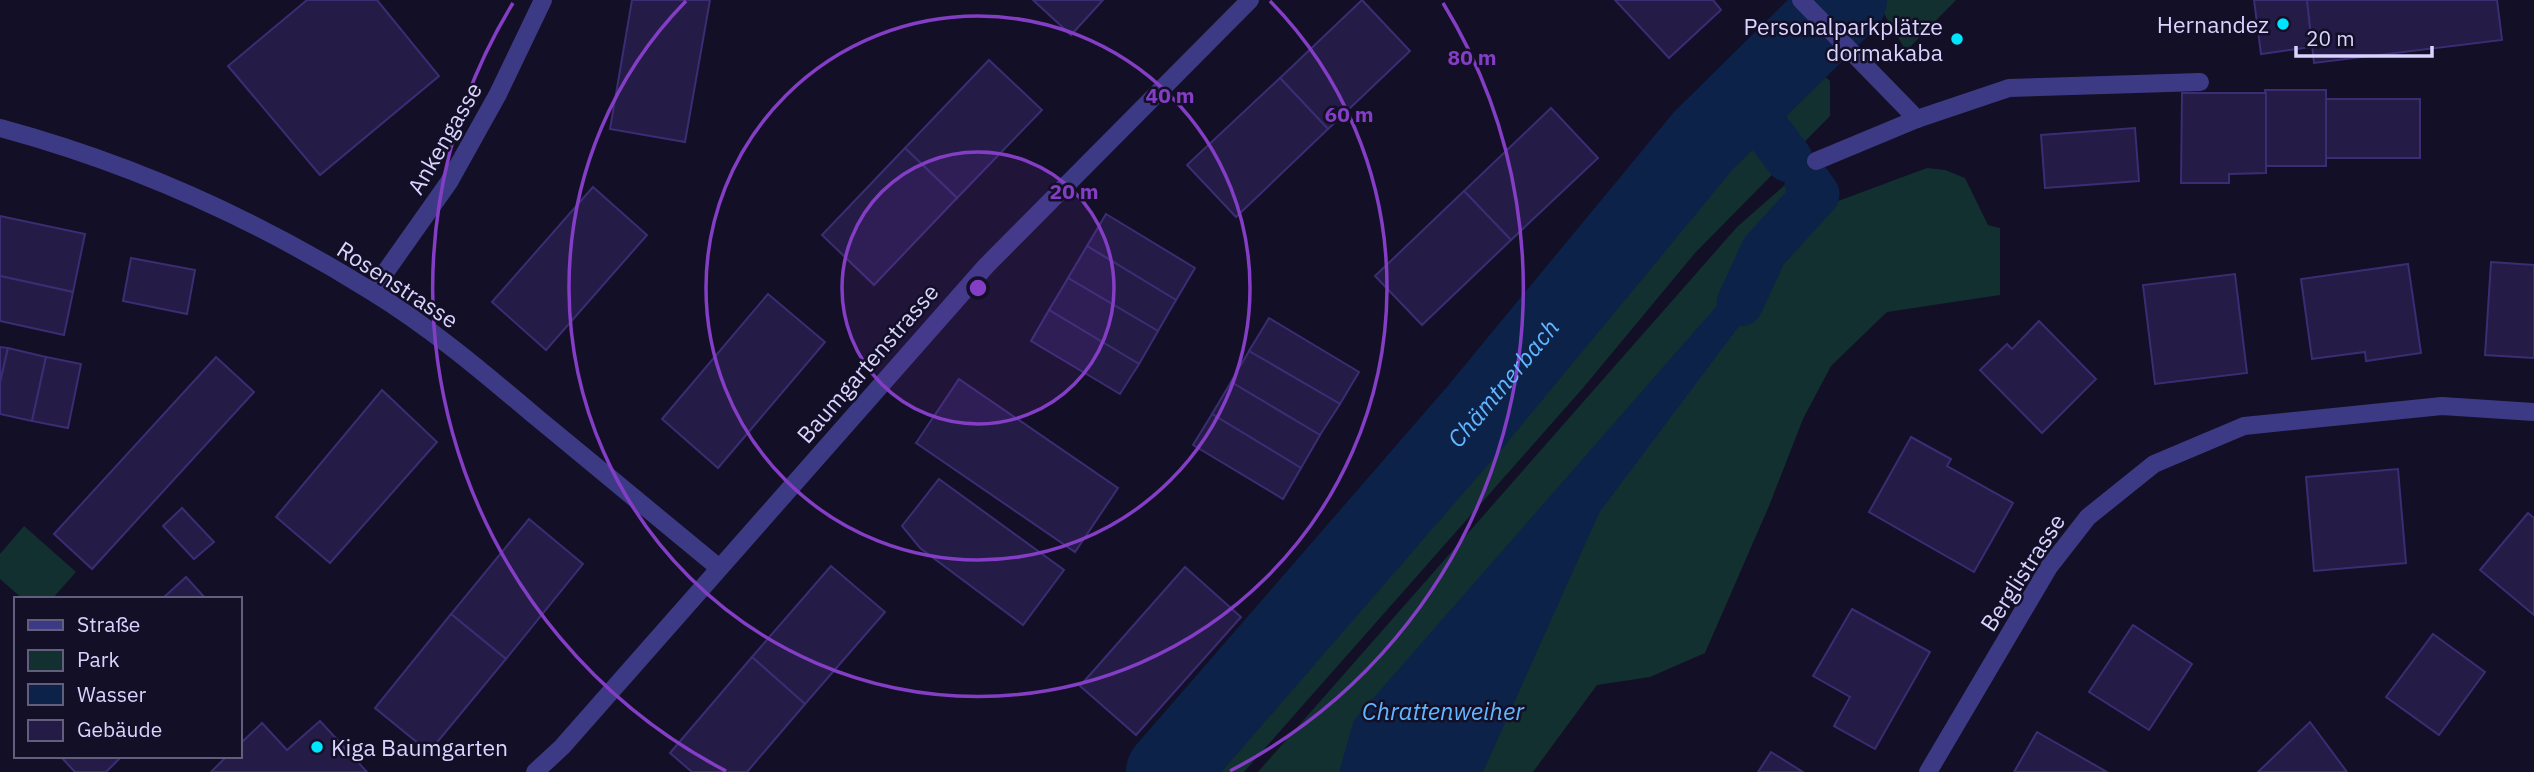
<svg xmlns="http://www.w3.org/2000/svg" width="2534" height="772" font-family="'IBM Plex Sans',sans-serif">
	<rect width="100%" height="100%" fill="#130f26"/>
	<g fill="#12302f">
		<path d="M 1876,0 L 1956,0 L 1906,51 Z"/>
		<path d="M 1795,51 L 1830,81 L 1830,116 L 1695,253 L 1583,388 L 1244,772 L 1167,772 L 1476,416 L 1704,140 Z"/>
		<path d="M 1816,161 L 1838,201 L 1927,168 L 1945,170 L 1965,178 L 1988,225 L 2000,228 L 2000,295 L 1887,312 L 1831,366 L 1803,419 L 1769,506 L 1705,653 L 1650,677 L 1597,685 L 1533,772 L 1258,772 L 1737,227 L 1802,170 Z"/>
		<path d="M 24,526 L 76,572 L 52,599 L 23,599 L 0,579 L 0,554 Z"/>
	</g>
	<path fill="#0c2248" d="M 1729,292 L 1749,313 L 1599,513 L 1483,772 L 1339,772 L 1354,720 Z"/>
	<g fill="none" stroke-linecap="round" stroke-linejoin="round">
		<g stroke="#0c2248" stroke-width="47">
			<path d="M 1745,101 L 1789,159"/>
			<path d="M 1740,303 L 1764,251 L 1816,194 L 1808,183"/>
		</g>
		<path stroke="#0c2248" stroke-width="82" id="s1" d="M 1167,772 L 1476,416 L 1704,140 L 1846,0"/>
	</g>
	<g fill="#241b47" stroke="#3b2d73" stroke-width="2">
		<path d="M 307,0 L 377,0 L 439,76 L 320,175 L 228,66 Z"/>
		<path d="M 632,0 L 710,0 L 685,142 L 610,129 Z"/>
		<path d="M 1033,0 L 1103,0 L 1071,35 Z"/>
		<path d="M 1362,0 L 1410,51 L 1328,129 L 1280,78 Z"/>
		<path d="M 1615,0 L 1713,0 L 1721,10 L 1669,58 Z"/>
		<path d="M 2254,0 L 2307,0 L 2312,47 L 2261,54 Z"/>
		<path d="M 2307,0 L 2497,0 L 2502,40 L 2314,63 Z"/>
		<path d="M 989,60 L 1042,110 L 957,198 L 905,148 Z"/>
		<path d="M 1280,78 L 1328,129 L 1236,217 L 1187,165 Z"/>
		<path d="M 2265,90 L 2326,90 L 2326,166 L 2266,166 Z"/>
		<path d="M 2182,93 L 2266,93 L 2266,173 L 2229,174 L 2229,183 L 2181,183 Z"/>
		<rect x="2326" y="99" width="94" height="59"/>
		<path d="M 1551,108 L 1598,158 L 1511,240 L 1464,191 Z"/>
		<path d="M 2135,128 L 2139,181 L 2045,188 L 2041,135 Z"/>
		<path d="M 905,148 L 957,198 L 874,285 L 822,235 Z"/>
		<path d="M 593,187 L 647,235 L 546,350 L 492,302 Z"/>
		<path d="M 1464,191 L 1511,240 L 1422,325 L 1375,276 Z"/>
		<path d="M 1106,214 L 1195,268 L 1176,300 L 1087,246 Z"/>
		<path d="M 0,216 L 85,234 L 73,292 L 0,276 Z"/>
		<path d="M 1087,246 L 1176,300 L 1158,331 L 1068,278 Z"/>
		<path d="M 131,258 L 195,270 L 187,314 L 123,301 Z"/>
		<path d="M 2491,262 L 2534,265 L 2534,358 L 2485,355 Z"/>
		<path d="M 2408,264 L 2421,353 L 2366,361 L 2365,352 L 2312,359 L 2301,279 Z"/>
		<path d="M 2235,274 L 2247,373 L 2155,384 L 2143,285 Z"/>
		<path d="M 0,276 L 73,292 L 64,335 L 0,321 Z"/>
		<path d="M 1068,278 L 1158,331 L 1139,364 L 1049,310 Z"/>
		<path d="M 768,294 L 825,342 L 718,468 L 662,419 Z"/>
		<path d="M 1049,310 L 1139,364 L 1120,394 L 1031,341 Z"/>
		<path d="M 1269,318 L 1359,372 L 1340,404 L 1249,351 Z"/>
		<path d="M 2039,321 L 2096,379 L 2042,433 L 1980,370 L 2007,344 L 2012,349 Z"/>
		<path d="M 0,347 L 8,348 L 0,383 Z"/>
		<path d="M 8,348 L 46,357 L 32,421 L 0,414 L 0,383 Z"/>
		<path d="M 1249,351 L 1340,404 L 1320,435 L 1231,382 Z"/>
		<path d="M 46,357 L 81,364 L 68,428 L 32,421 Z"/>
		<path d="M 216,357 L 254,392 L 92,569 L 54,534 Z"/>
		<path d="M 959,379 L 1118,488 L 1075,552 L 916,443 Z"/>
		<path d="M 1231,382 L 1320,435 L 1301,468 L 1212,414 Z"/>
		<path d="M 382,390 L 437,442 L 330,563 L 276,517 Z"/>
		<path d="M 1212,414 L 1301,468 L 1283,499 L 1193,445 Z"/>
		<path d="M 1911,437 L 1951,459 L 1947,466 L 2013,503 L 1974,572 L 1869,512 Z"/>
		<path d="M 2398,469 L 2406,563 L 2314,571 L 2306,477 Z"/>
		<path d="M 939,479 L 1064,570 L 1023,625 L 920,548 L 902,526 Z"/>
		<path d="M 182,508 L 214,542 L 194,559 L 163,526 Z"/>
		<path d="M 2528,513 L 2534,518 L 2534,615 L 2480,570 Z"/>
		<path d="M 529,519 L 583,564 L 506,659 L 451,614 Z"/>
		<path d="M 831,566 L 885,612 L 805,704 L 752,657 Z"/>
		<path d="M 1185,567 L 1241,617 L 1136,735 L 1080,686 Z"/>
		<path d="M 186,577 L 206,599 L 162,599 Z"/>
		<path d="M 1852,609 L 1930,652 L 1875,749 L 1834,726 L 1850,697 L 1813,676 Z"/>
		<path d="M 451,614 L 506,659 L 429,752 L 375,708 Z"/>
		<path d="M 2133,625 L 2192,664 L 2149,730 L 2089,692 Z"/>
		<path d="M 2433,634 L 2485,672 L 2439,735 L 2386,697 Z"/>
		<path d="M 752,657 L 805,704 L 747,772 L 692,772 L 670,753 Z"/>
		<path d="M 320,721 L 367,772 L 211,772 L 227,756 L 240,756 L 240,744 L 262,723 L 287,750 Z"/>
		<path d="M 2310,722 L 2347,772 L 2258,772 Z"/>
		<path d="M 2037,732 L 2107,772 L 2014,772 Z"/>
		<path d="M 1771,752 L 1803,772 L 1758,772 Z"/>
		<path d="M 60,756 L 122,756 L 106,772 L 75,772 Z"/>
	</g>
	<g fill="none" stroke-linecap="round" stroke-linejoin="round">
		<g stroke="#3d3a85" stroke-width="18">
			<path d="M 1801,0 L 1917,119"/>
			<path d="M 0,128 C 130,163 257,220 371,291 C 430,327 483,372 535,416 C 596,466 657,517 718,567"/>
			<path d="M 1816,161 L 1917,119 L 2009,88 L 2200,82"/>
			<path d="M 372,291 L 449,182 L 498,94 L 543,0"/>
			<path d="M 535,772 L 562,747 L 986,266 L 1250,0"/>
			<path d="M 1928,772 L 2049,567 L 2088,517 L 2154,464 L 2244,426 L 2442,406 L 2534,412"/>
		</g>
	</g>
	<circle cx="978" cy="288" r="136" fill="#843dc5" fill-opacity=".12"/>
	<g fill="none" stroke="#843dc5" stroke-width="3.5">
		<circle cx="978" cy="288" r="136"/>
		<circle cx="978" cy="288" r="272"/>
		<path d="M1270 1A409 409 0 1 1 686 1"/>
		<path d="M726 771A545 545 0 0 1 513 3M1443 3A545 545 0 0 1 1230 771"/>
	</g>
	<g fill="#00e5ff" stroke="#130f26" stroke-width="2.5">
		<circle cx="2283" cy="24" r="7"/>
		<circle cx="1957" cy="39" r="7"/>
		<circle cx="317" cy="747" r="7"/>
	</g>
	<g text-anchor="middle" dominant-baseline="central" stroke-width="5" stroke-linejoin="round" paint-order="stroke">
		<g font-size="23" fill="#d9d4ff" stroke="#130f26" text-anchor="end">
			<text x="2269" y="24">Hernandez</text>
			<text x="1943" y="26">Personalparkplätze<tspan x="1943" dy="26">dormakaba</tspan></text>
			<text x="331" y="747" text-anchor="start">Kiga Baumgarten</text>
		</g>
		<g font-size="23" fill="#d9d4ff" stroke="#130f26">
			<text transform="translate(444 138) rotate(-60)">Ankengasse</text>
			<text transform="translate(398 284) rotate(33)">Rosenstrasse</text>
			<text transform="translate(867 363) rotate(-49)">Baumgartenstrasse</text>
			<text transform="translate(2022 572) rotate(-57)">Berglistrasse</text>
		</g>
		<g font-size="24" font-style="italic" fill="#62b6ff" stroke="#130f26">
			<text stroke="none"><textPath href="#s1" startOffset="514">Chämtnerbach</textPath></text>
			<text x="1443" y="711">Chrattenweiher</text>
		</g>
	</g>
	<circle cx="978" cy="288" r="10" fill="#843dc5" stroke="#130f26" stroke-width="3.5"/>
	<g font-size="21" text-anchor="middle" font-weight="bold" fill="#843dc5" stroke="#130f26" stroke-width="5" stroke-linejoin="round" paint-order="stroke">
		<text x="1472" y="65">80 m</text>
		<text x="1170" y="103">40 m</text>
		<text x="1349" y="122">60 m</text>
		<text x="1074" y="199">20 m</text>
	</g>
	<rect x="14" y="597" width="228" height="161" fill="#130f26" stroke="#625e7d" stroke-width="2"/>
	<rect x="28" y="620" width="35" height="10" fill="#3d3a85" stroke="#625e7d" stroke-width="2"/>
	<text x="77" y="632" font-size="21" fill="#d9d4ff">Straße</text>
	<rect x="28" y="650" width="35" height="21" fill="#12302f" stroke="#625e7d" stroke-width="2"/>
	<text x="77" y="667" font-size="21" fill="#d9d4ff">Park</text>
	<rect x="28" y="684" width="35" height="21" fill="#0c2248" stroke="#625e7d" stroke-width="2"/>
	<text x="77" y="702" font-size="21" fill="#d9d4ff">Wasser</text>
	<rect x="28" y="720" width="35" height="21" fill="#241b47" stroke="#625e7d" stroke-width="2"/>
	<text x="77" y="737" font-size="21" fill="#d9d4ff">Gebäude</text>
	<path d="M2296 46v10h136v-10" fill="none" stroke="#d9d4ff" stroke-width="3.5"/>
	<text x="2306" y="46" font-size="21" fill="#d9d4ff" stroke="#130f26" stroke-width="5" paint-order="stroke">20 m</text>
</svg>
